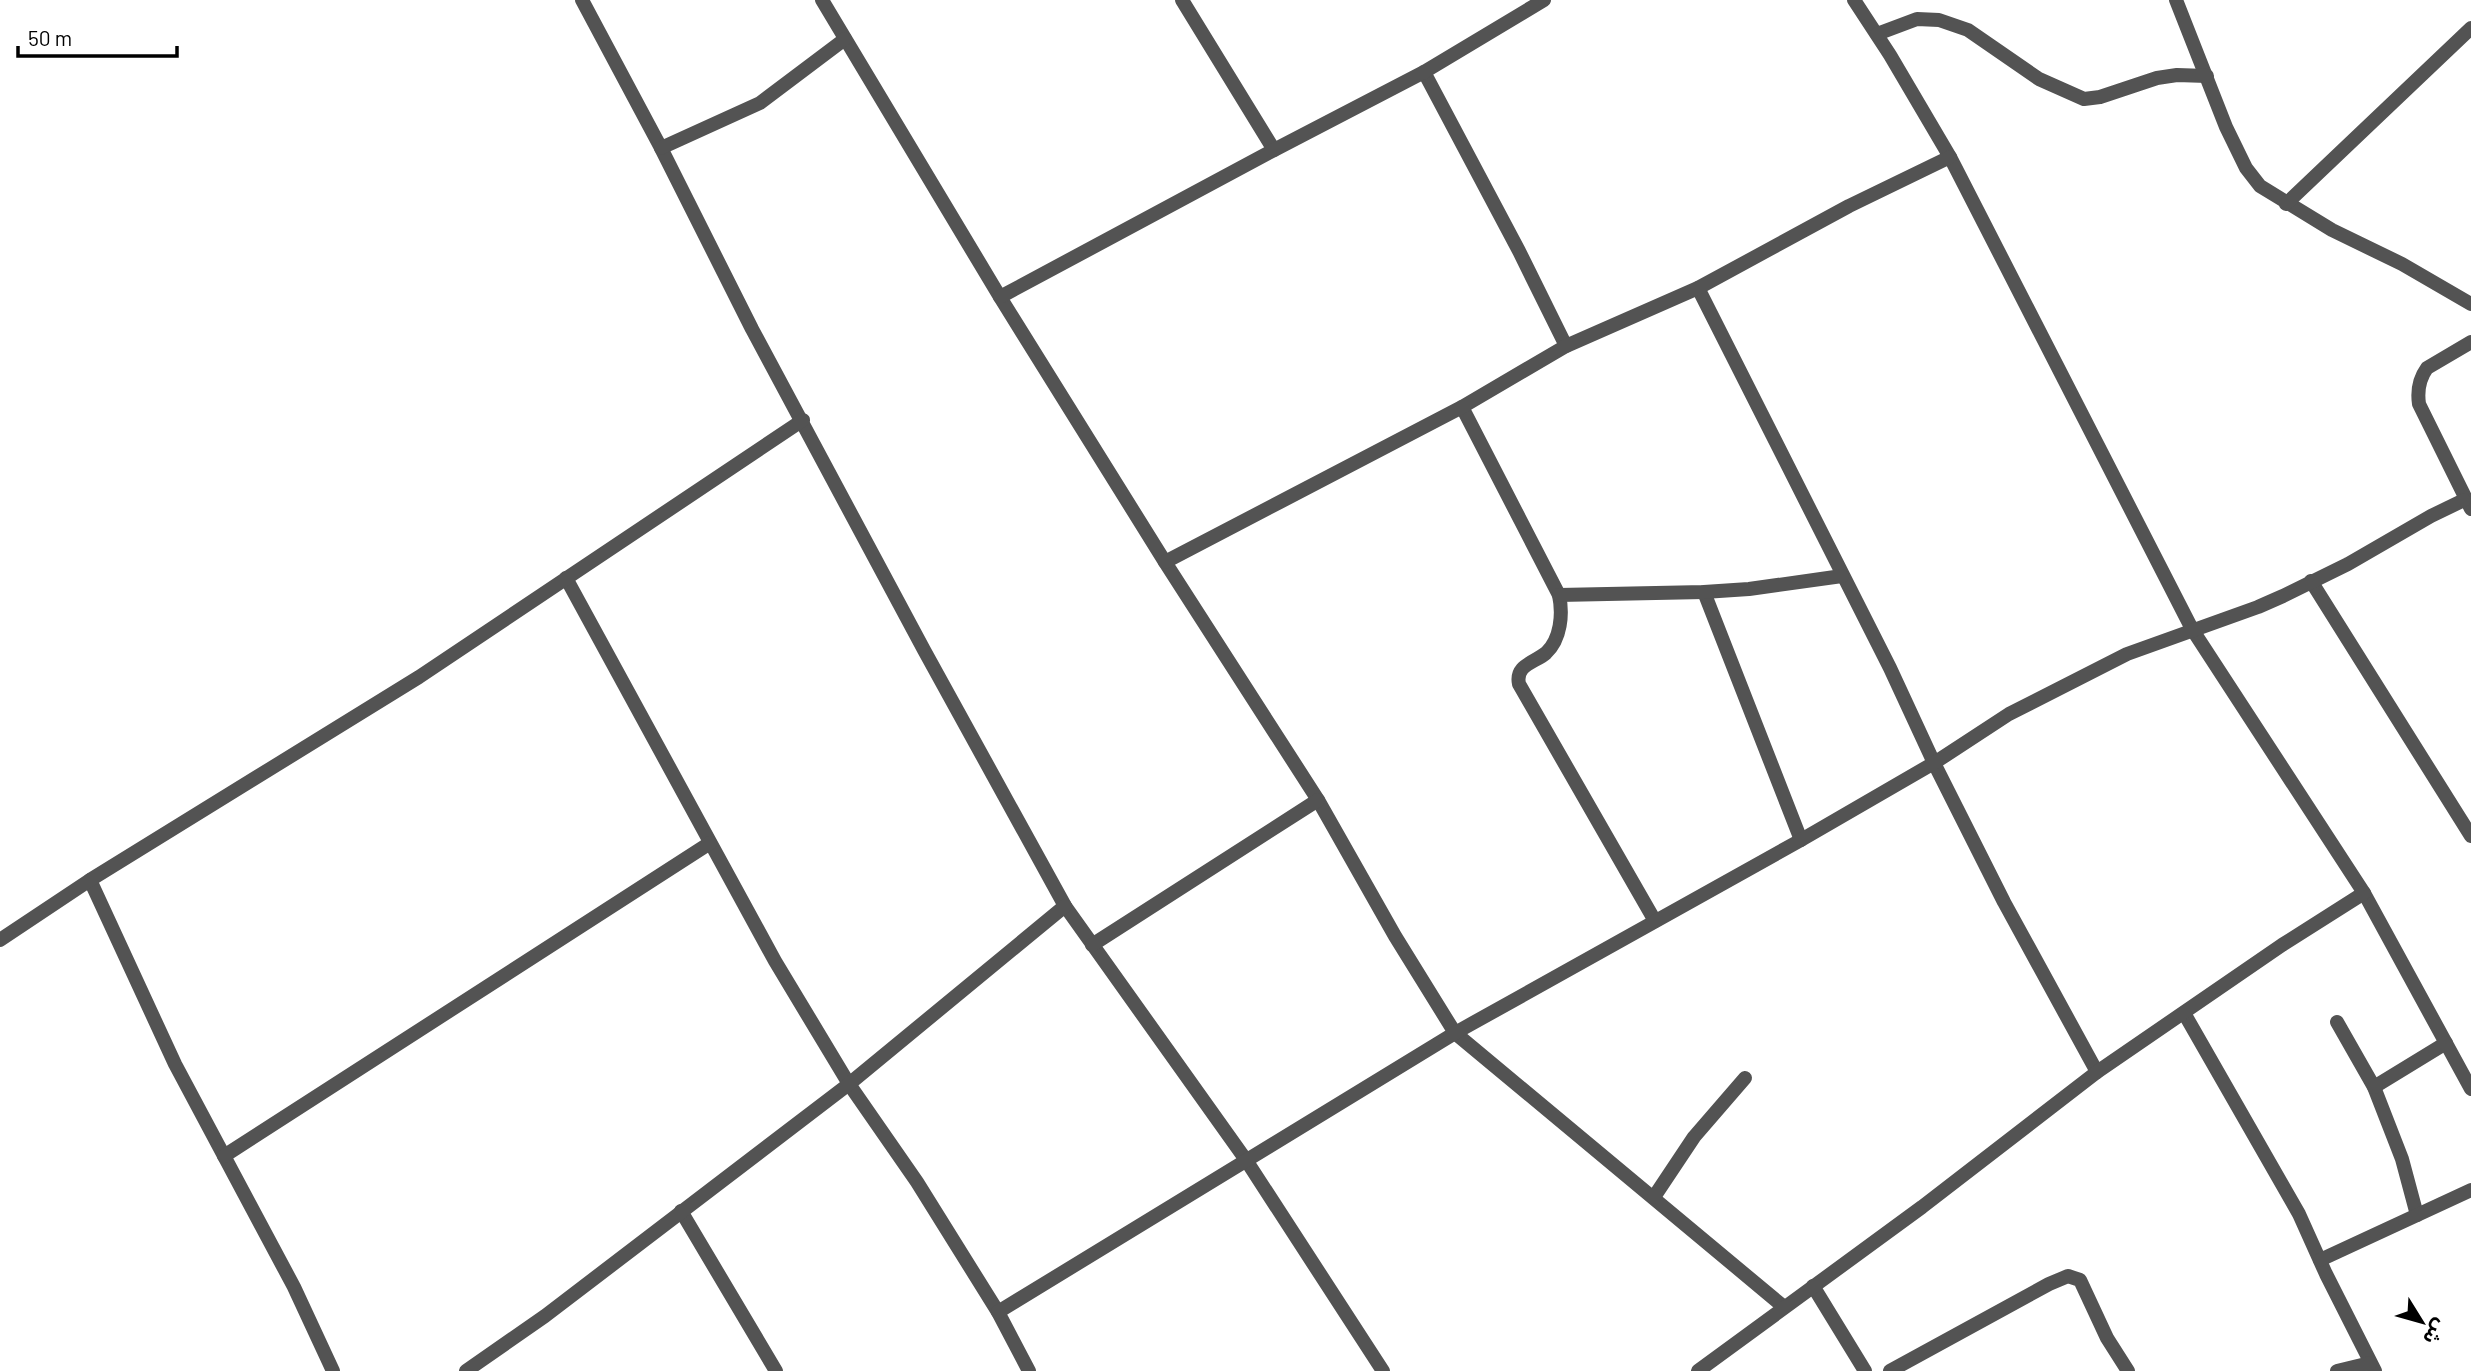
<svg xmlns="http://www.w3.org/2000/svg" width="2471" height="1371" font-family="Barlow,'Noto Sans Arabic',sans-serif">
	<rect width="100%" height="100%" fill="#fff"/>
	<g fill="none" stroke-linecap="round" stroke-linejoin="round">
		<g stroke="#535353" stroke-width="14">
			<path d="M 582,0 L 661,148 L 752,329 L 924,650 L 1065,906 L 1246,1160 L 1383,1371"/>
			<path d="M 822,0 L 1000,297 L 1165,562 L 1318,800 L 1395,936 L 1455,1033 L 1784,1307"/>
			<path d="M 1182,0 L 1274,150"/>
			<path d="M 1854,0 L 1890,55 L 1950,157 L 2192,629 L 2364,893 L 2471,1089"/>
			<path d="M 2176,0 L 2226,127 L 2246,168 L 2260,186 L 2332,230 L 2402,264 L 2471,304"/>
			<path d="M 1877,34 L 1917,19 L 1939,20 L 1968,30 L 2039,79 L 2084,99 L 2100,97 L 2157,78 L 2177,75 L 2207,76"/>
			<path d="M 1424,72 L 1519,251 L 1566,346"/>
			<path d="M 661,148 L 760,103 L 845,39"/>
			<path d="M 2286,204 L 2471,28"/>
			<path d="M 1698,288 L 1890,668 L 1934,763 L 2004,902 L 2097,1072"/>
			<path d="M 1000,297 L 1274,150 L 1424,72 L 1544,0"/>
			<path d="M 2471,342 L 2427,368 C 2419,379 2417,390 2419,404 L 2471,509"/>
			<path d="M 1462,407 L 1559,595 C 1563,614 1561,639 1546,653 C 1534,663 1515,665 1519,684 L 1655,921"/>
			<path d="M 1165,562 L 1462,407 L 1566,346 L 1698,288 L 1849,206 L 1950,157"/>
			<path d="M 566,578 L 775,961 L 849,1084 L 917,1182 L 998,1312 L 1029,1371"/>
			<path d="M 2311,581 L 2471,836"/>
			<path d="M 1704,592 L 1801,840"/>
			<path d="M 1559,595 L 1704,592 L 1749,589 L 1842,576"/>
			<path d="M 90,880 L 175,1064 L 294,1287 L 333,1371"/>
			<path d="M 0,940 L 90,880 L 419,677 L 803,420"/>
			<path d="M 1092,945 L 1318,800"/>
			<path d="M 2184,1013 L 2299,1214 L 2326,1274 L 2375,1371"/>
			<path d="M 2337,1022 L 2374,1087 L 2402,1159 L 2417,1215"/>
			<path d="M 2374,1087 L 2446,1043"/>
			<path d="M 224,1156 L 710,843"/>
			<path d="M 1654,1197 L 1694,1137 L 1745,1078"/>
			<path d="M 681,1211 L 776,1371"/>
			<path d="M 2320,1260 L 2471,1190"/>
			<path d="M 1813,1286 L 1865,1371"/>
			<path d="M 998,1312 L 1455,1033 L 1801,840 L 1934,763 L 2009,714 L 2127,654 L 2258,607 L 2283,596 L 2348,564 L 2431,516 L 2464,500"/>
			<path d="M 466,1371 L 545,1316 L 849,1084 L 1065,906"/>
			<path d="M 1698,1371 L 1922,1207 L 2097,1072 L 2282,945 L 2364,893"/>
			<path d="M 1890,1371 L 2049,1284 L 2068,1276 L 2080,1280 L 2107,1338 L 2128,1371"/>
			<path d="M 2337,1371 L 2370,1363"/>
		</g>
	</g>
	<g transform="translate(2422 1322) rotate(127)" stroke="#ffffff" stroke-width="5" paint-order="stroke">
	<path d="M0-5L12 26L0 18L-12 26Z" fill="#000000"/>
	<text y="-10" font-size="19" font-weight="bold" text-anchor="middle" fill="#000000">ش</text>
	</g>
	<path d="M18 46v10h159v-10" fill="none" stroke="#000000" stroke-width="3.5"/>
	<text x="28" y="46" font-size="21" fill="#000000" stroke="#ffffff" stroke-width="5" paint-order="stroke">50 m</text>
</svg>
